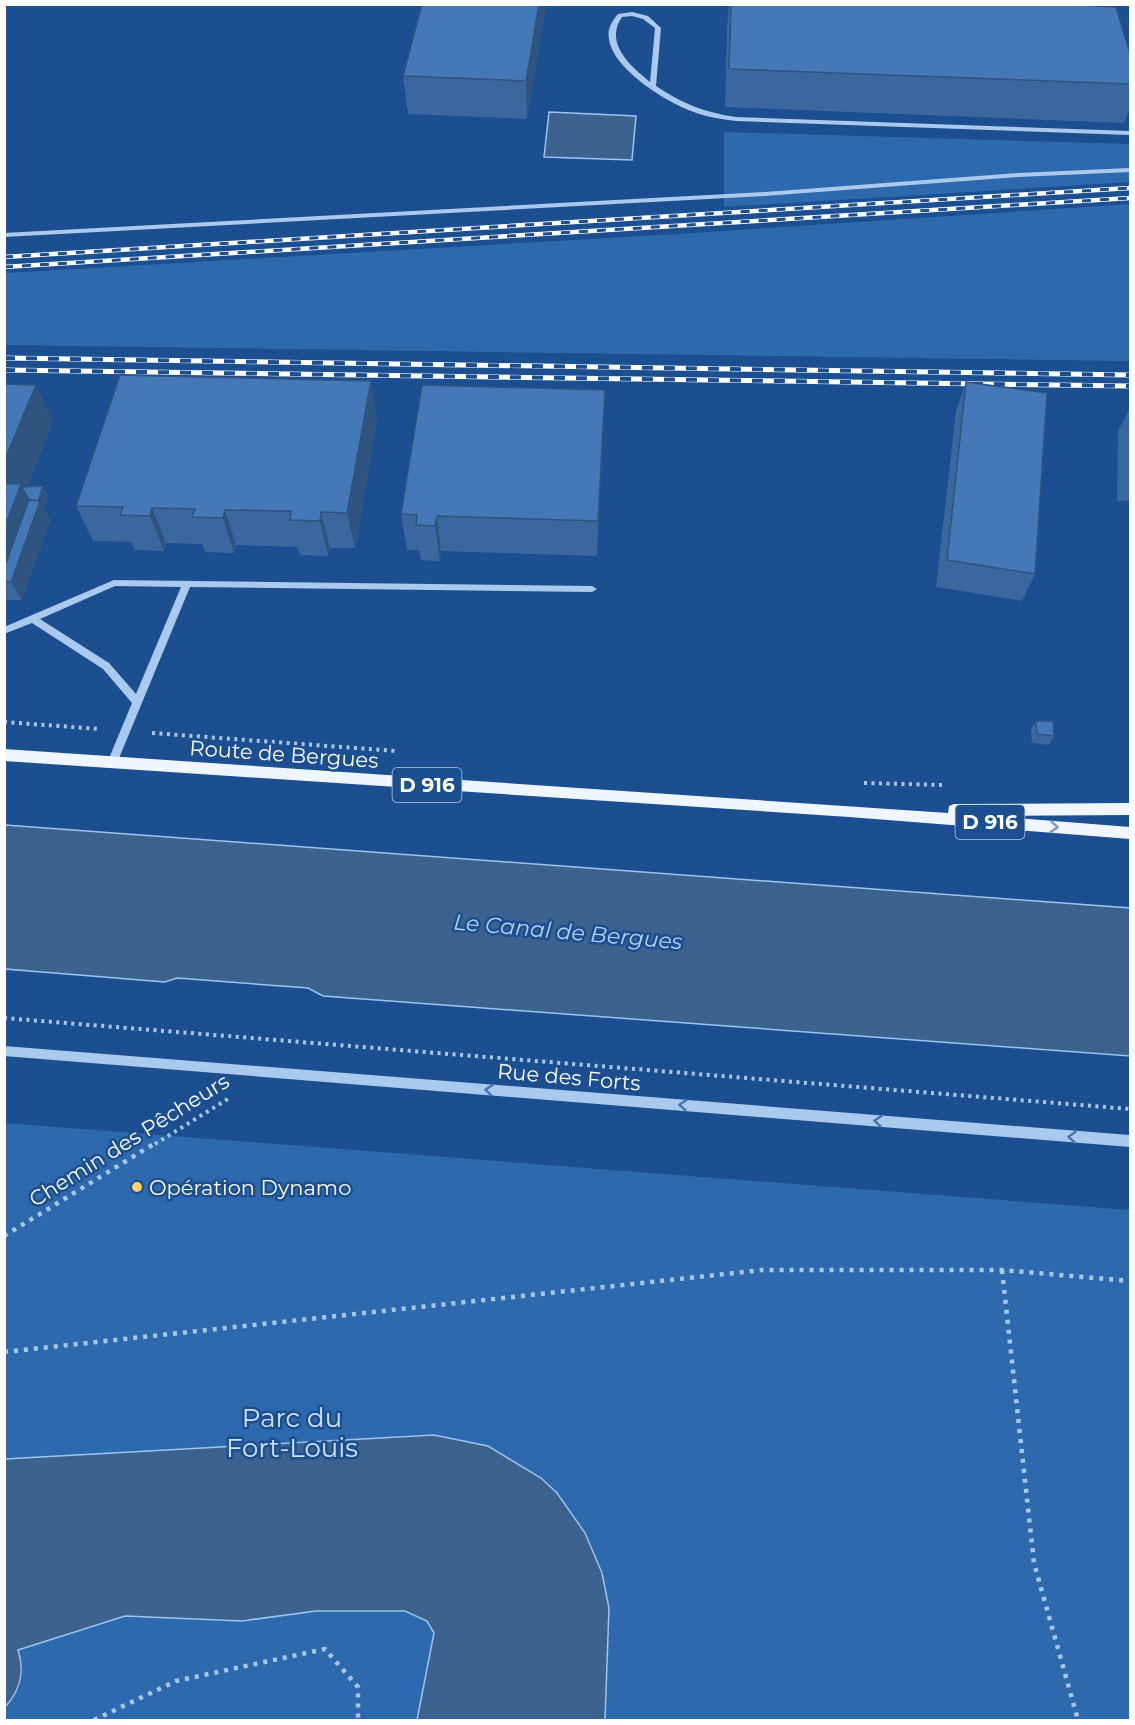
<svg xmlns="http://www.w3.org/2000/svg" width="1135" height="1725" font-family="Montserrat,sans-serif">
	<rect width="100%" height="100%" fill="#1b4f8f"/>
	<g fill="#2e69ad">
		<path d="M 724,132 L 1130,144 L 1130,182 L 724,207 Z"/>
		<path d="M 1130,204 L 1130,361 L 5,345 L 5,273 L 677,234 Z"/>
		<path d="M 4,1123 L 1130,1210 L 1130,1720 L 5,1720 Z"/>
	</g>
	<g fill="#3c6290" stroke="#9cc4f0" stroke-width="1.5">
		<path d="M 549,112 L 636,116 L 632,160 L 544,157 Z"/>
		<path d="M 5,825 L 1130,908 L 1130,1056 L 323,996 L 308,988 L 177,978 L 165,982 L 5,969 Z"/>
		<path d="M 434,1435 L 488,1446 L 541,1478 L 557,1493 L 585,1533 L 602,1573 L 609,1608 L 605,1720 L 417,1720 L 434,1633 L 427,1621 L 405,1611 L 316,1611 L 242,1621 L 125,1616 L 18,1650 C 25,1671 20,1691 5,1707 L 5,1459 Z"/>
	</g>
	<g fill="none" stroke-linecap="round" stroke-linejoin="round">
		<g stroke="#a9c9ee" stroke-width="4" stroke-dasharray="3 4.5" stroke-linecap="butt">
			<path d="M 4,722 L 100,729"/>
			<path d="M 152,733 L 396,751"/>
			<path d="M 864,783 L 944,785"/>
			<path d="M 4,1018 L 1130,1109"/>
			<path d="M 155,1144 L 231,1097"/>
		</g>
		<g stroke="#a9c9ee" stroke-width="4.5" stroke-dasharray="4 6" stroke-linecap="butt">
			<path d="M 4,1236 L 157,1142"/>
			<path d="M 1002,1270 L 1034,1563 L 1078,1720"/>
			<path d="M 4,1352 L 762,1270 L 1002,1270 L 1130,1281"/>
			<path d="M 94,1720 L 176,1681 L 325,1649 L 358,1687 L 358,1720"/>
		</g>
		<g fill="#a9c9ee" fill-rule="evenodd">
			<path d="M 632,12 L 648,16 L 661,28 L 656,86 C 681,103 706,113 736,117 L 1130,131 L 1130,135 L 736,121 C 721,119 705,117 691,111 C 665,101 613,69 609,39 C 607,29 612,21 618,14 ZM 632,16 L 643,19 L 655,28 L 650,82 C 630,66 604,43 622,17 Z"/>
			<path d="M 1130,168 L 1130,172 L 1018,177 L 765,196 L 4,237 L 4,233 L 765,192 L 1018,173 Z"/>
			<path d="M 114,580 L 592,586 L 597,589 L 592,592 L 190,587 L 117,763 L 116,766 L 108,766 L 107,763 L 132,703 L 103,669 L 32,623 L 4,634 L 4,627 ZM 115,586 L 181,587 L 136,694 L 109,663 L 40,619 Z"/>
			<path d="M 4,1046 L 1130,1135 L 1130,1147 L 4,1056 Z"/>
		</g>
		<path fill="#f0f6ff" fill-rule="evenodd" d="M 4,749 L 948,813 L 949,806 L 954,804 L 1130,803 L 1130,815 L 992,816 L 1130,827 L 1130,839 L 849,817 L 4,761 Z"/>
		<defs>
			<g id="rail-far1">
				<path d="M 4,257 L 1130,188"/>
				<path d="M 4,267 L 1130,198"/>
			</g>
			<g id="rail">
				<path d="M 4,358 L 1130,375"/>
				<path d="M 4,370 L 1130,386"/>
			</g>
		</defs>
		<use href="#rail-far1" stroke="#fff" stroke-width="4.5"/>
		<use href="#rail" stroke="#fff" stroke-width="5"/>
		<use href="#rail-far1" stroke="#1b4f8f" stroke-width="3" stroke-dasharray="9" stroke-linecap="butt"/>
		<use href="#rail" stroke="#1b4f8f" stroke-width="4" stroke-dasharray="11" stroke-linecap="butt"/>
	</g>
	<g fill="#3a679d">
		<path d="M 422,4 L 546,4 L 527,119 L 408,114 L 403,76 Z"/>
		<path d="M 729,4 L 1065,4 L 1131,57 L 1131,106 L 1124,123 L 725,107 L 727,30 Z"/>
		<path d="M 371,381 L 377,418 L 355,548 L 330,548 L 328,556 L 300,555 L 297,547 L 236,545 L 234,553 L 205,552 L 202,544 L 166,543 L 164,551 L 135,550 L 131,542 L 93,541 L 76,506 Z"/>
		<path d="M 966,382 L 1035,574 L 1022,601 L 936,587 L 956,411 Z"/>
		<path d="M 4,384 L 53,421 L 27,487 L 48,496 L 44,508 L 50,520 L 22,600 L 4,600 Z"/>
		<path d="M 605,390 L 597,556 L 441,551 L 440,561 L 421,560 L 419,550 L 407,550 L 401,514 Z"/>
		<path d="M 1131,406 L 1131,501 L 1117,501 L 1118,431 Z"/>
		<path d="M 1036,721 L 1054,736 L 1049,745 L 1032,743 L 1031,729 Z"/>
	</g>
	<g fill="#305480">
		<path d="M 539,4 L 546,4 L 527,119 L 526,81 Z"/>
		<path d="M 371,381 L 377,418 L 355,548 L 347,513 Z"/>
		<path d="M 36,385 L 53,421 L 25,492 L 43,486 L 48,496 L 44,508 L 50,520 L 22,600 L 11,582 L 4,575 L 4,461 Z"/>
		<path d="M 605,390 L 604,427 L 597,556 L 598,521 Z"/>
		<path d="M 152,508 L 166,543 L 164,551 L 150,516 Z"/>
		<path d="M 225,510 L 236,545 L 234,553 L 223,518 Z"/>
		<path d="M 321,512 L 330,548 L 328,556 L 320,521 Z"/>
		<path d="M 437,516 L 441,551 L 440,561 L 435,526 Z"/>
	</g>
	<g fill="#4478b7" stroke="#305480" stroke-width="1.5">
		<path d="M 422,4 L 539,4 L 526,81 L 403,76 Z"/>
		<path d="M 731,4 L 1065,4 L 1116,7 L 1131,57 L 1131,84 L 729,69 Z"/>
		<path d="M 120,375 L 371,381 L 347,513 L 321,512 L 320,521 L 290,520 L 291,511 L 225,510 L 223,518 L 192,517 L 195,509 L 152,508 L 150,516 L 120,515 L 123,507 L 76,506 Z"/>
		<path d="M 966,382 L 1047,393 L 1035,574 L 947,560 Z"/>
		<path d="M 4,384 L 36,385 L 4,461 Z"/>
		<path d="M 422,385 L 605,390 L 598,521 L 437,516 L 435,526 L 416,525 L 417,515 L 401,514 Z"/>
		<path d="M 4,484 L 21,484 L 4,529 Z"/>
		<path d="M 43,486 L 38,501 L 29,500 L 22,487 Z"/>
		<path d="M 29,500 L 40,501 L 11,582 L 4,581 L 4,569 Z"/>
		<path d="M 1036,721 L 1053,721 L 1054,736 L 1037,734 Z"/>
	</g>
	<defs><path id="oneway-chevron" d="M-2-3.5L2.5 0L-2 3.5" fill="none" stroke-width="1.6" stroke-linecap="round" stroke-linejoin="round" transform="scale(1.5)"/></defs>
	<use stroke="#7b9ac1" href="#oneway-chevron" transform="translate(1054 827) rotate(4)"/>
	<g stroke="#4674ac">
		<use href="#oneway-chevron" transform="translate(489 1090) rotate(-175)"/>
		<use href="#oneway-chevron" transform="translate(683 1105) rotate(-175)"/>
		<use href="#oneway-chevron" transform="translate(878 1121) rotate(-175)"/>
		<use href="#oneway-chevron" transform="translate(1072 1137) rotate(-175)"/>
	</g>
	<circle fill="#ffd166" stroke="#1b4f8f" stroke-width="2" cx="137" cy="1187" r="6"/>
	<g text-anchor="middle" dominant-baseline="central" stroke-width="5" stroke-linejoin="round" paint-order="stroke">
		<g fill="#1b4f8f" stroke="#bbcadd" stroke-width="1.5">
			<rect x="392.5" y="768" width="69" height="34" rx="4.5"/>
			<rect x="955.5" y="805" width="69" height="34" rx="4.5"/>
		</g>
		<g font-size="20" font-weight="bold" fill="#fff">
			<text x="427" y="785">D 916</text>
			<text x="990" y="822">D 916</text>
		</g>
		<g font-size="21" fill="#fff" stroke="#1b4f8f">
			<text transform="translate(284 754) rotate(4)">Route de Bergues</text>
			<text transform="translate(569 1077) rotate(5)">Rue des Forts</text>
			<text transform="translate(129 1140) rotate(-32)">Chemin des Pêcheurs</text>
		</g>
		<g font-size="21" fill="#fff" stroke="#1b4f8f" text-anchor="start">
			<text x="149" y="1187">Opération Dynamo</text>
		</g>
		<g font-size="22" font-style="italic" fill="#b5d3f5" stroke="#1b4f8f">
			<text transform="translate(568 932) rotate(5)">Le Canal de Bergues</text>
		</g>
		<g font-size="26" fill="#cfe3fa" stroke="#1b4f8f">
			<text x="292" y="1418">Parc du<tspan x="292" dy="30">Fort-Louis</tspan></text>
		</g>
	</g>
	<rect width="1135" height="1725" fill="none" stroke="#ffffff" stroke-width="12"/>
</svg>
